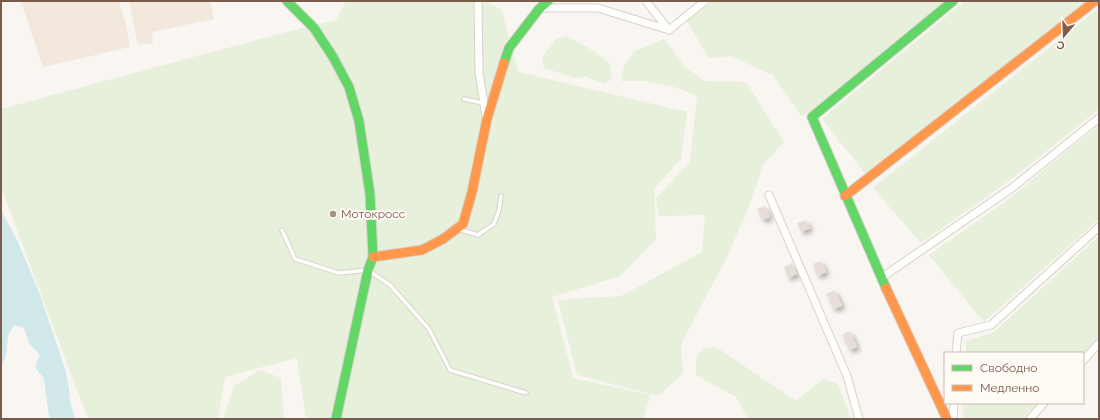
<svg xmlns="http://www.w3.org/2000/svg" width="1100" height="420" font-family="Raleway,sans-serif">
	<defs>
		<filter id="shadow"><feDropShadow dx="3.5" dy="3.5" stdDeviation="2" flood-color="#0004"/></filter>
	</defs>
	<rect width="100%" height="100%" fill="#f9f5f0"/>
	<g fill="#f2e8de">
		<path d="M 21,1 L 119,1 L 125,21 L 130,47 L 43,67 Z"/>
		<path d="M 129,1 L 210,1 L 214,19 L 152,32 L 153,43 L 138,45 Z"/>
	</g>
	<g fill="#e7f0db">
		<path d="M 346,1 L 485,1 L 502,10 L 518,72 L 687,112 L 681,159 L 654,189 L 656,239 L 620,276 L 552,297 L 573,378 L 650,395 L 643,419 L 306,419 L 297,358 L 225,377 L 218,419 L 88,419 L 1,187 L 1,109 L 298,29 L 336,20 Z"/>
		<path d="M 713,1 L 949,1 L 810,112 L 801,116 L 773,75 L 730,56 L 709,58 L 687,21 Z"/>
		<path d="M 965,1 L 1093,1 L 868,177 L 822,119 Z"/>
		<path d="M 1099,8 L 1099,109 L 1013,178 L 921,243 L 873,188 Z"/>
		<path d="M 567,36 L 592,50 L 610,64 L 612,78 L 604,84 L 585,76 L 575,78 L 544,68 L 542,58 L 556,39 Z"/>
		<path d="M 664,39 L 683,65 L 704,81 L 746,82 L 784,142 L 763,165 L 749,206 L 727,257 L 681,344 L 683,373 L 658,396 L 577,375 L 558,300 L 621,296 L 702,252 L 705,215 L 659,216 L 656,198 L 690,162 L 697,96 L 678,88 L 645,81 L 621,81 L 624,66 L 635,51 Z"/>
		<path d="M 1099,125 L 1099,219 L 984,322 L 929,255 L 1005,202 Z"/>
		<path d="M 1099,236 L 1099,336 L 1083,353 L 966,353 L 966,341 L 994,332 Z"/>
		<path d="M 716,347 L 796,401 L 823,379 L 838,384 L 851,419 L 748,419 L 736,397 L 696,375 L 696,358 L 703,348 Z"/>
		<path d="M 260,370 L 281,378 L 284,419 L 223,419 L 234,386 Z"/>
		<path d="M 963,403 L 1038,403 L 1023,419 L 963,419 Z"/>
	</g>
	<path fill="#d0e8ea" d="M 1,210 L 18,242 L 40,295 L 65,369 L 69,388 L 70,401 L 75,419 L 51,419 L 49,416 L 44,379 L 35,367 L 40,355 L 30,345 L 24,328 L 14,325 L 8,335 L 6,356 L 1,367 Z"/>
	<g fill="#e6ded7" filter="url(#shadow)">
		<path d="M 765,206 L 770,217 L 762,220 L 757,209 Z"/>
		<path d="M 806,220 L 810,228 L 801,232 L 797,223 Z"/>
		<path d="M 821,261 L 826,272 L 817,276 L 813,264 Z"/>
		<path d="M 792,263 L 797,274 L 788,278 L 784,267 Z"/>
		<path d="M 835,290 L 842,306 L 833,309 L 826,294 Z"/>
		<path d="M 850,331 L 857,347 L 849,350 L 842,335 Z"/>
	</g>
	<g fill="none" stroke-linecap="round" stroke-linejoin="round">
		<defs>
			<g id="lane">
				<path d="M 464,99 L 483,103"/>
				<path d="M 458,229 L 478,235 L 494,224 L 499,210 L 501,196"/>
				<path d="M 282,230 L 295,259 L 339,273 L 368,270 L 390,285 L 429,329 L 450,370 L 526,393"/>
			</g>
			<g id="street">
				<path d="M 478,1 L 479,72 L 486,117"/>
				<path d="M 646,1 L 668,29"/>
				<path d="M 540,8 L 598,8 L 669,30 L 705,1"/>
				<path d="M 769,195 L 847,376 L 859,419"/>
				<path d="M 881,278 L 1012,188 L 1099,118"/>
				<path d="M 956,353 L 958,333 L 991,325 L 1099,227"/>
				<path d="M 1083,361 L 1099,343"/>
				<path d="M 953,419 L 954,403"/>
				<path d="M 1030,419 L 1044,403"/>
			</g>
			<g id="fast">
				<path d="M 287,1 L 314,28 L 333,57 L 349,87 L 359,121 L 370,194 L 373,257 L 368,270 L 336,419"/>
				<path d="M 504,63 L 509,48 L 539,9 L 548,1"/>
				<path d="M 886,288 L 812,117 L 953,1"/>
			</g>
			<g id="slow">
				<path d="M 845,196 L 1095,1"/>
				<path d="M 373,257 L 422,250 L 443,239 L 463,224 L 472,192 L 487,119 L 504,63"/>
				<path d="M 886,288 L 947,419"/>
			</g>
		</defs>
		<use href="#lane" stroke="#d7d1cb" stroke-width="5.5"/>
		<use href="#street" stroke="#d7d1cb" stroke-width="9"/>
		<use href="#fast" stroke="#d9d2cb" stroke-width="11"/>
		<use href="#slow" stroke="#d9d2cb" stroke-width="11"/>
		<use href="#lane" stroke="#fefefd" stroke-width="3.5"/>
		<use href="#street" stroke="#fefefd" stroke-width="7"/>
		<use href="#fast" stroke="#63d668" stroke-width="9"/>
		<use href="#slow" stroke="#ff974d" stroke-width="9"/>
	</g>
	<circle fill="#a69286" stroke="#fffaf3" stroke-width="1.5" cx="333" cy="214" r="4"/>
	<g text-anchor="middle" dominant-baseline="central" stroke-width="4" stroke-linejoin="round" paint-order="stroke">
		<g font-size="12" fill="#7a5c4d" stroke="#fffaf3" text-anchor="start">
			<text x="341" y="214">Мотокросс</text>
		</g>
	</g>
	<rect width="1100" height="420" fill="none" stroke="#7a5c4d" stroke-width="4"/>
	<rect x="944" y="352" width="140" height="52" fill="#fffaf3" stroke="#cabbb1"/>
	<rect x="952" y="365" width="20" height="6" fill="#63d668" stroke="#cabbb1"/>
	<text x="980" y="372" font-size="12" fill="#7a5c4d">Свободно</text>
	<rect x="952" y="385" width="20" height="6" fill="#ff974d" stroke="#cabbb1"/>
	<text x="980" y="392" font-size="12" fill="#7a5c4d">Медленно</text>
	<g transform="translate(1064 36) rotate(199)" stroke="#fffaf3" stroke-width="3" paint-order="stroke">
	<path d="M0-3L7 15L0 10L-7 15Z" fill="#7a5c4d"/>
	<text y="-6" font-size="11" font-weight="bold" text-anchor="middle" fill="#7a5c4d">С</text>
	</g>
</svg>
